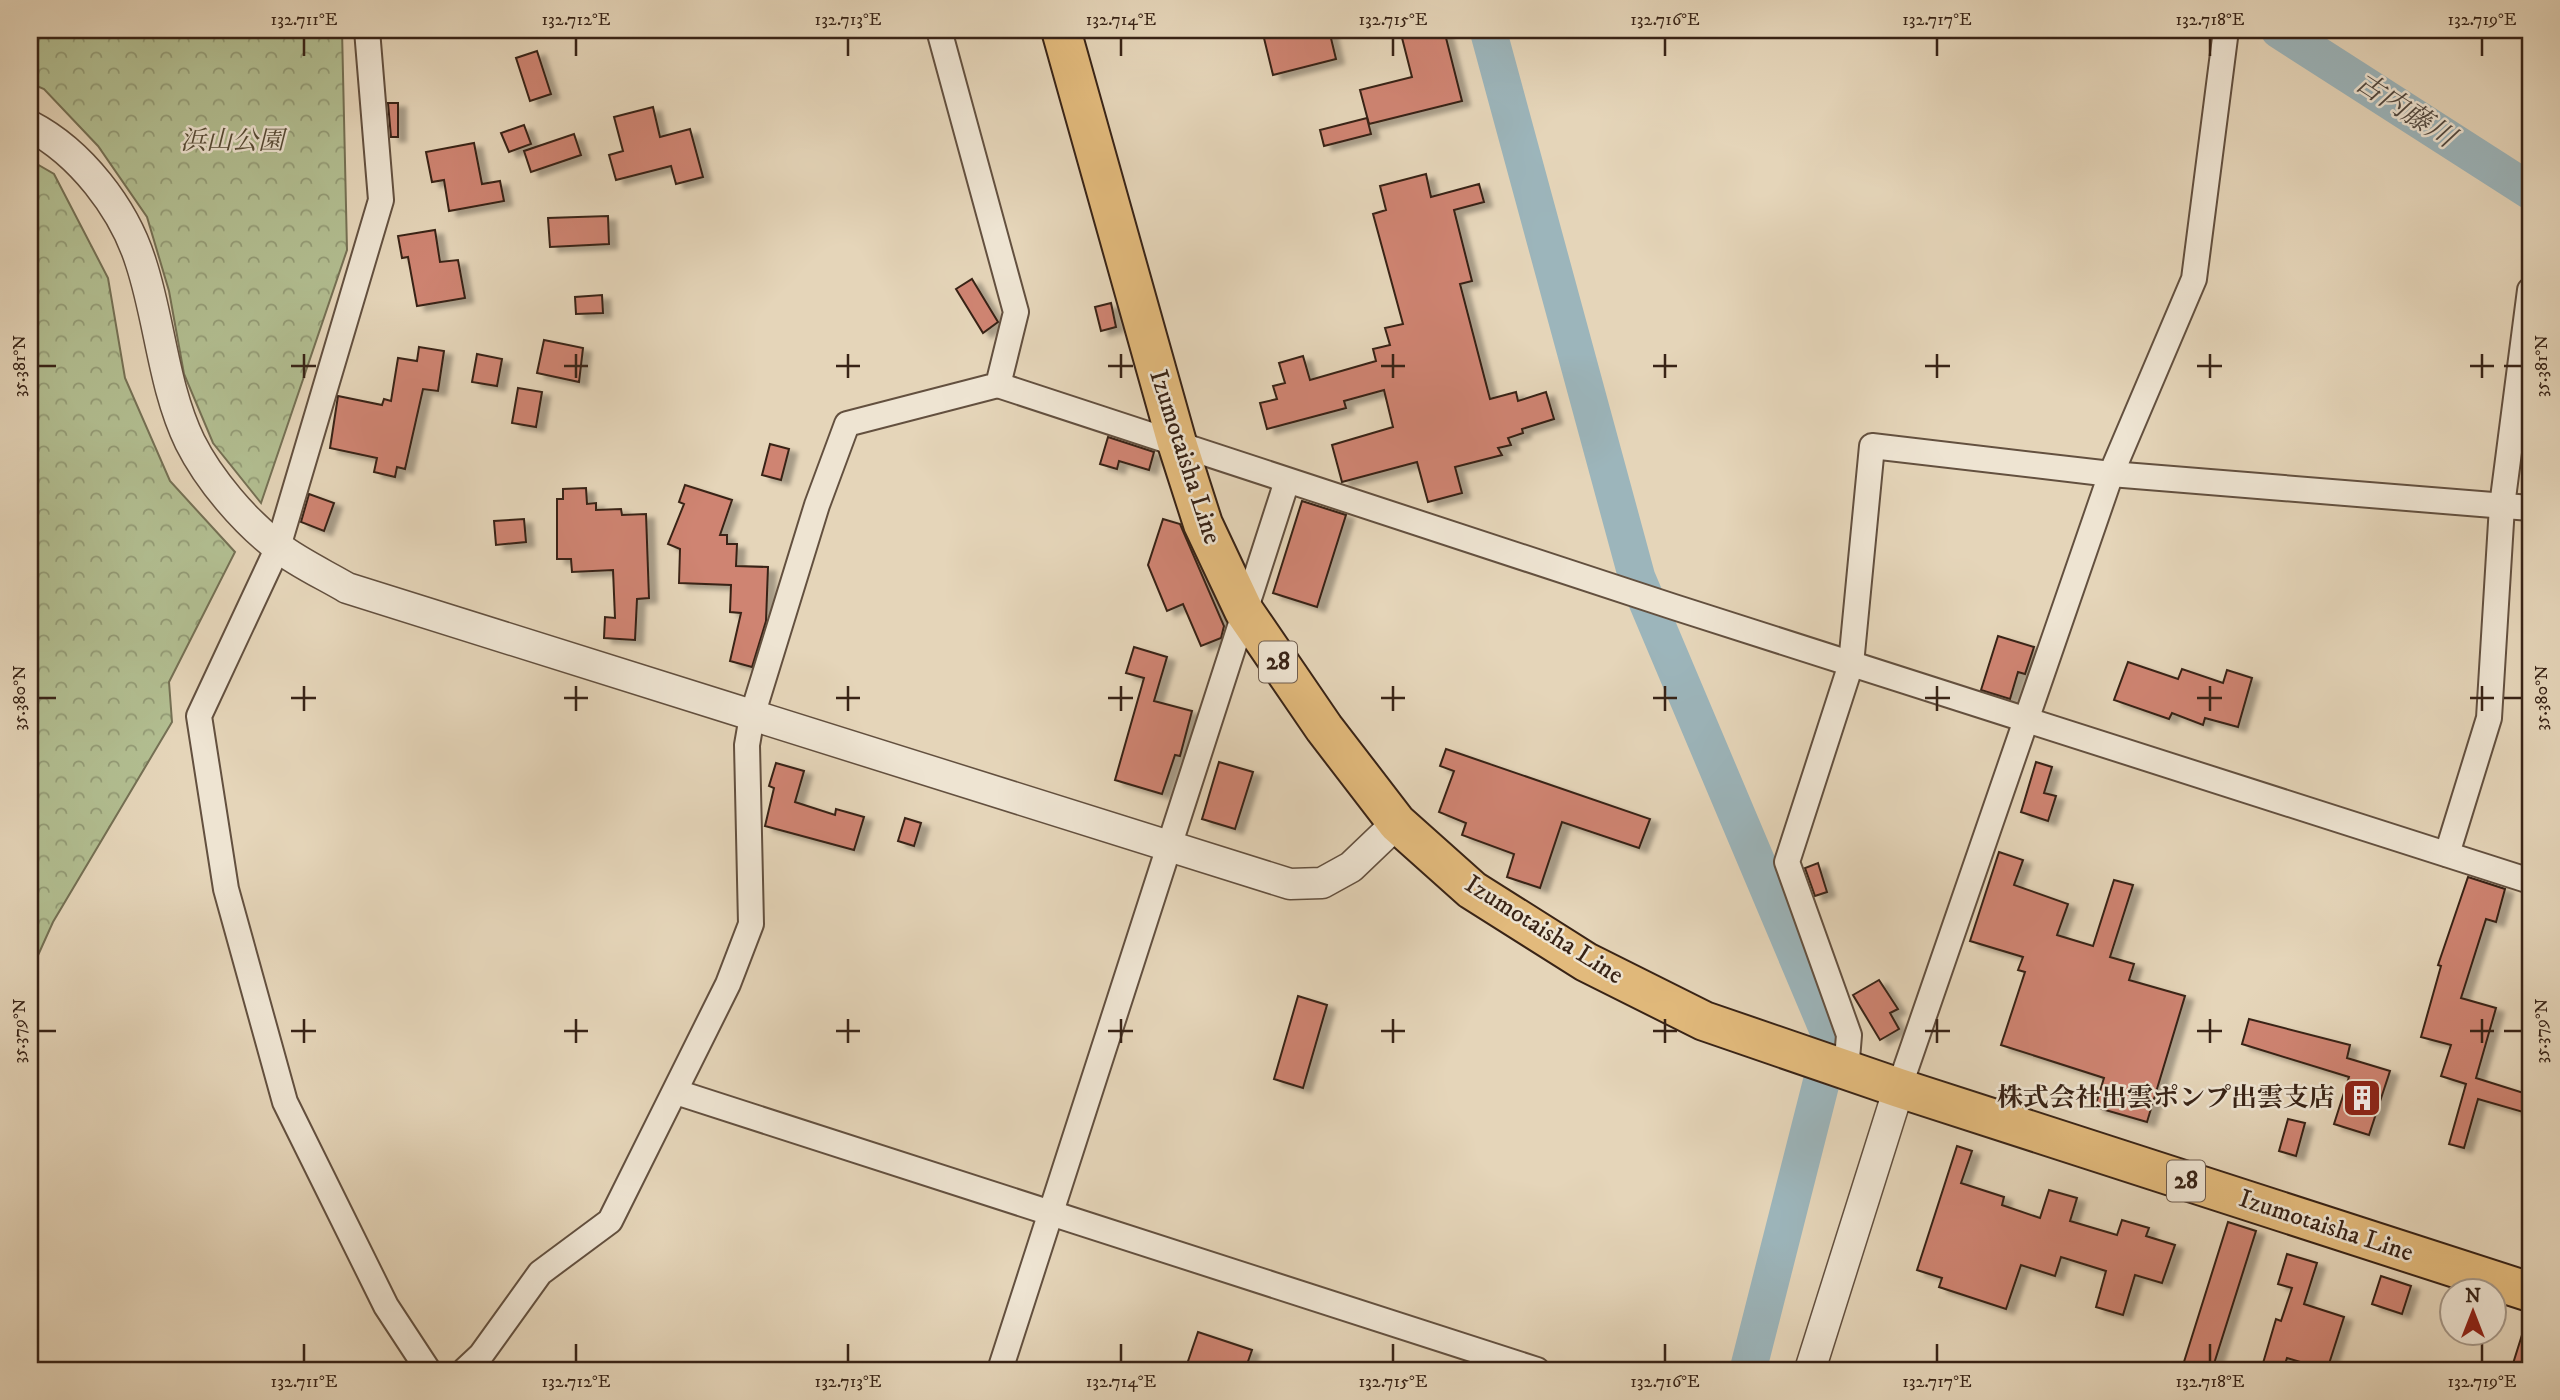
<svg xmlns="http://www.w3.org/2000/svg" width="2560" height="1400" font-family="'IM FELL DW Pica','Noto Serif JP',serif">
	<defs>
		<pattern id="park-crowns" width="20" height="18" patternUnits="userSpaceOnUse" patternTransform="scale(1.75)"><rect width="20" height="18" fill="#b2be91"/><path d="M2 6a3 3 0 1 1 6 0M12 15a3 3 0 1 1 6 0" fill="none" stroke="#929a75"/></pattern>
		<filter id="shadow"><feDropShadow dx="8" dy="4.5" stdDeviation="2" flood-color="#0004"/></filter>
	</defs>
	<rect width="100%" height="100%" fill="#e5d5b9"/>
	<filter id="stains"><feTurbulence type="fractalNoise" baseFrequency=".00286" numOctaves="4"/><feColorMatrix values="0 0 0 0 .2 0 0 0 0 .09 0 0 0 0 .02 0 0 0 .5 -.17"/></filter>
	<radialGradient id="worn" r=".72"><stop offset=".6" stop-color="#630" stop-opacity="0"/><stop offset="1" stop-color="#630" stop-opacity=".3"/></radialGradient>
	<g fill="url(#park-crowns)" stroke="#757054" stroke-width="2">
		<path d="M 30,30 L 342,30 L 347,250 L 261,503 L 213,443 L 184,374 L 169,291 L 147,217 L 98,146 L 44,89 L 30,83 Z"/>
		<path d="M 30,160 L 54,174 L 108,278 L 125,378 L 170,481 L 235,552 L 169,682 L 172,722 L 53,922 L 30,973 Z"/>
	</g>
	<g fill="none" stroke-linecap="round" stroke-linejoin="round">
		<g stroke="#9cb5bb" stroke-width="37">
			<path d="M 1488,30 L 1637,578 L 1832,1040 L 1748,1370"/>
			<path d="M 2279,30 L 2530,191"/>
		</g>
	</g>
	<g fill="#cf8472" stroke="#382316" stroke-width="2" filter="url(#shadow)">
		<path d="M 1262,30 L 1329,30 L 1336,59 L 1273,75 Z"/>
		<path d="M 1400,30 L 1444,30 L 1462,101 L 1369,124 L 1360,90 L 1412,77 Z"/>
		<path d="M 537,51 L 551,94 L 530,101 L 516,58 Z"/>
		<path d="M 388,103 L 398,103 L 398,137 L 391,137 Z"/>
		<path d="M 653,107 L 660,137 L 690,129 L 703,177 L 676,184 L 671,166 L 616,180 L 609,155 L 623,151 L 614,117 Z"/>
		<path d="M 1367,118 L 1371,134 L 1324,146 L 1320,130 Z"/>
		<path d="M 524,125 L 531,144 L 509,152 L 501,133 Z"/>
		<path d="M 574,134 L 581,155 L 531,172 L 524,151 Z"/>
		<path d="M 474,143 L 482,184 L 500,181 L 504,201 L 449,211 L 444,180 L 432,182 L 426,152 Z"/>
		<path d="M 1426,174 L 1431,197 L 1479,184 L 1484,202 L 1454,210 L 1472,281 L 1460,284 L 1490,399 L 1516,392 L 1518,401 L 1546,392 L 1554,419 L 1522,429 L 1523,433 L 1508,438 L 1511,445 L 1498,448 L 1502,455 L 1455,467 L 1462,493 L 1428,502 L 1417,462 L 1342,482 L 1332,445 L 1393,427 L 1384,390 L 1344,401 L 1346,408 L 1267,429 L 1260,403 L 1277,399 L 1273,386 L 1285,383 L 1279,363 L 1303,356 L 1310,380 L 1376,361 L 1373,349 L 1390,345 L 1385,328 L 1403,324 L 1373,214 L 1386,210 L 1380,186 Z"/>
		<path d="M 608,216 L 609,244 L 550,247 L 548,218 Z"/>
		<path d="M 435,230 L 440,262 L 458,260 L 465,298 L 417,306 L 408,257 L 402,258 L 398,236 Z"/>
		<path d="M 972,279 L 998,322 L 983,333 L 956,289 Z"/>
		<path d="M 602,295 L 603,313 L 576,314 L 575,297 Z"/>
		<path d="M 1111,303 L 1116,327 L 1101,331 L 1095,307 Z"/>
		<path d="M 544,340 L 583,348 L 579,382 L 537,373 Z"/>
		<path d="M 419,347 L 444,351 L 438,391 L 423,389 L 405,469 L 397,467 L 395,477 L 374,472 L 377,458 L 330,448 L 338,396 L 382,405 L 384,399 L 391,401 L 398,358 L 417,361 Z"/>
		<path d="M 477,354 L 502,359 L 497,386 L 472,382 Z"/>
		<path d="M 518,388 L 542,392 L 536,427 L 512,423 Z"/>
		<path d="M 1108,437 L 1154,452 L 1149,470 L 1119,461 L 1117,469 L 1100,464 Z"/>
		<path d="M 770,444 L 789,449 L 781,480 L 762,475 Z"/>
		<path d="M 685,485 L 732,500 L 720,535 L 727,535 L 727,544 L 737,544 L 736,566 L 768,567 L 766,621 L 752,667 L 730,661 L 741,613 L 730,612 L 731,585 L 679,583 L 680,549 L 668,544 L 684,504 L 679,502 Z"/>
		<path d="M 586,488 L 587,504 L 596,503 L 596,510 L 621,509 L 622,515 L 646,514 L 649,598 L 637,599 L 635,640 L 604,638 L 605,617 L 615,618 L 613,570 L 572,572 L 571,559 L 557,559 L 557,499 L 563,499 L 563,489 Z"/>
		<path d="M 309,494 L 334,503 L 324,531 L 301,522 Z"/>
		<path d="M 1302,501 L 1346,515 L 1317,607 L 1273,593 Z"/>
		<path d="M 524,519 L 526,542 L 496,545 L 494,521 Z"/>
		<path d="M 1163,519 L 1180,524 L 1224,626 L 1221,638 L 1201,646 L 1183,604 L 1167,611 L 1148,565 Z"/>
		<path d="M 1998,636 L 2034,647 L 2025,674 L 2018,672 L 2010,699 L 1981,690 Z"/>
		<path d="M 1134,647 L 1167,657 L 1154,701 L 1192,711 L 1180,756 L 1175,755 L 1162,794 L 1115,780 L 1144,678 L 1126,673 Z"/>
		<path d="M 2128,662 L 2178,679 L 2182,669 L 2223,683 L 2227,670 L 2252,678 L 2238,727 L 2205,718 L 2203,725 L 2172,713 L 2169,719 L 2114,700 Z"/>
		<path d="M 1446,749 L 1650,819 L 1639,848 L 1562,822 L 1540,888 L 1507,877 L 1514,854 L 1462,835 L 1466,823 L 1439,812 L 1454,771 L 1440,766 Z"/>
		<path d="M 1219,762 L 1253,772 L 1235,829 L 1202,819 Z"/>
		<path d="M 2036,762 L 2052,767 L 2044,793 L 2056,796 L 2048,821 L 2021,812 Z"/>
		<path d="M 776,763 L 804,771 L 795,802 L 835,815 L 836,809 L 864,817 L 854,850 L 765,826 L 774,788 L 769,786 Z"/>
		<path d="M 905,818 L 921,823 L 914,846 L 898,841 Z"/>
		<path d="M 1999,852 L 2023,860 L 2014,885 L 2068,904 L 2057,935 L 2093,946 L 2114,880 L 2133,885 L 2110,957 L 2134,964 L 2129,980 L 2185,996 L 2147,1122 L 2095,1107 L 2104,1078 L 2001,1045 L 2025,972 L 2018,970 L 2023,957 L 1970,941 Z"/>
		<path d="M 1818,863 L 1827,892 L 1815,896 L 1805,868 Z"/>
		<path d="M 2468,877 L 2505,889 L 2496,922 L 2486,919 L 2461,998 L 2496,1008 L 2476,1078 L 2530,1095 L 2530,1114 L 2478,1099 L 2464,1148 L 2449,1144 L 2466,1084 L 2441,1076 L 2451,1045 L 2421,1037 L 2441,966 L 2438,965 Z"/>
		<path d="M 1879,980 L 1898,1009 L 1890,1013 L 1899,1029 L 1880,1040 L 1853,995 Z"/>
		<path d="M 1298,996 L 1327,1005 L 1303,1088 L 1274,1079 Z"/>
		<path d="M 2249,1019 L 2350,1045 L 2347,1058 L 2390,1071 L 2369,1135 L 2334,1124 L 2349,1077 L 2242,1044 Z"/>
		<path d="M 2288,1119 L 2305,1123 L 2296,1156 L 2279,1151 Z"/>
		<path d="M 1957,1146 L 1972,1151 L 1961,1183 L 2004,1197 L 2002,1205 L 2040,1218 L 2049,1190 L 2077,1198 L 2070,1221 L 2117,1235 L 2122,1220 L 2149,1228 L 2146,1236 L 2175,1245 L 2162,1283 L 2135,1275 L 2123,1315 L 2096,1307 L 2106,1271 L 2061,1257 L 2055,1276 L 2021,1265 L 2006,1309 L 1939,1287 L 1942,1278 L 1917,1270 Z"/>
		<path d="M 2228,1222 L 2256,1231 L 2212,1370 L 2200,1370 L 2183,1365 Z"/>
		<path d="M 2287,1254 L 2317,1263 L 2304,1304 L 2344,1317 L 2327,1370 L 2287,1358 L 2283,1370 L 2261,1370 L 2276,1319 L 2281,1321 L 2292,1288 L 2278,1284 Z"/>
		<path d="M 2381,1276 L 2411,1286 L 2402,1314 L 2372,1304 Z"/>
		<path d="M 2527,1319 L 2530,1320 L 2530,1370 L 2511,1370 Z"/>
		<path d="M 1198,1332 L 1252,1350 L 1245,1370 L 1185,1370 Z"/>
	</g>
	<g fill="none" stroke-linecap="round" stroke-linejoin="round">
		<defs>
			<g id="minor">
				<path d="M 367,30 L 381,200 L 278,547 L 199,716 L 226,889 L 285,1102 L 386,1306 L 428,1370"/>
				<path d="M 998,385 L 1674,607 L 2530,881"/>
				<path d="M 2447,854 L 2489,718 L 2502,506 L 2530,290"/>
				<path d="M 1846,1071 L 1849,1035 L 1787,862 L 1851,664 L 1872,446 L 2111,474 L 2530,508"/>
				<path d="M 1899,1088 L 2111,474 L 2194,279 L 2226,30"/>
				<path d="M 676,1092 L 1537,1370"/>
				<path d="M 465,1370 L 481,1355 L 540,1273 L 610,1221 L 728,984 L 751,924 L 747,745 L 752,716 L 817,505 L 847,424 L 998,385 L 1016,312 L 939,30"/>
				<path d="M 1000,1370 L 1287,481"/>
			</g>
			<g id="tertiary">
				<path d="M 30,126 C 80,152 124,208 141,263 C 160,321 163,386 190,442 C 209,480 245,522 278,547 C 299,563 325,575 347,588 L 1290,884 L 1322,883 L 1351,867 L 1397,823"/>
				<path d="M 1810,1370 L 1899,1088"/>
			</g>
			<path id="primary" d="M 1061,30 L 1177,443 L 1203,524 L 1244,611 L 1324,728 L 1397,823 L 1472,890 L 1586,962 L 1704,1021 L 1899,1088 L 2530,1292"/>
		</defs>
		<use href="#minor" stroke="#63503f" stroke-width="28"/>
		<use href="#tertiary" stroke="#63503f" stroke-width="33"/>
		<use href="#primary" stroke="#382316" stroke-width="42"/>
		<use href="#minor" stroke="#eee4d2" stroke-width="24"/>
		<use href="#tertiary" stroke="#eee4d2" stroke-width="30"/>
		<use href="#primary" stroke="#e2ba7c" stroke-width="38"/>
	</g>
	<path fill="none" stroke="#382316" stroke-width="2.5" d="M 304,38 L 304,56M 576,38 L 576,56M 848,38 L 848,56M 1121,38 L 1121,56M 1393,38 L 1393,56M 1665,38 L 1665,56M 1937,38 L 1937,56M 2210,38 L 2210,56M 2482,38 L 2482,56M 304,354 L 304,378M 576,354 L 576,378M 848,354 L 848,378M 1121,354 L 1121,378M 1393,354 L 1393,378M 1665,354 L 1665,378M 1937,354 L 1937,378M 2210,354 L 2210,378M 2482,354 L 2482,378M 38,366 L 56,366M 291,366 L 316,366M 564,366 L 588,366M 836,366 L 860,366M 1108,366 L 1133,366M 1381,366 L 1405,366M 1653,366 L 1677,366M 1925,366 L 1950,366M 2197,366 L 2222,366M 2470,366 L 2494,366M 2504,366 L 2522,366M 304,686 L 304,711M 576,686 L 576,711M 848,686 L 848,711M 1121,686 L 1121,711M 1393,686 L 1393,711M 1665,686 L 1665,711M 1937,686 L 1937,711M 2210,686 L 2210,711M 2482,686 L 2482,711M 38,698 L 56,698M 291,698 L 316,698M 564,698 L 588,698M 836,698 L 860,698M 1108,698 L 1133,698M 1381,698 L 1405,698M 1653,698 L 1677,698M 1925,698 L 1950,698M 2197,698 L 2222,698M 2470,698 L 2494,698M 2504,698 L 2522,698M 304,1019 L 304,1043M 576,1019 L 576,1043M 848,1019 L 848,1043M 1121,1019 L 1121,1043M 1393,1019 L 1393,1043M 1665,1019 L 1665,1043M 1937,1019 L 1937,1043M 2210,1019 L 2210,1043M 2482,1019 L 2482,1043M 38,1031 L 56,1031M 291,1031 L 316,1031M 564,1031 L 588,1031M 836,1031 L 860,1031M 1108,1031 L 1133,1031M 1381,1031 L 1405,1031M 1653,1031 L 1677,1031M 1925,1031 L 1950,1031M 2197,1031 L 2222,1031M 2470,1031 L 2494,1031M 2504,1031 L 2522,1031M 304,1344 L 304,1362M 576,1344 L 576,1362M 848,1344 L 848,1362M 1121,1344 L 1121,1362M 1393,1344 L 1393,1362M 1665,1344 L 1665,1362M 1937,1344 L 1937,1362M 2210,1344 L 2210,1362M 2482,1344 L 2482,1362"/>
	<defs>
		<symbol id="building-square" viewBox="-11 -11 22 22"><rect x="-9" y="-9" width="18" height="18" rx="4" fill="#8f2418" stroke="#eee4d2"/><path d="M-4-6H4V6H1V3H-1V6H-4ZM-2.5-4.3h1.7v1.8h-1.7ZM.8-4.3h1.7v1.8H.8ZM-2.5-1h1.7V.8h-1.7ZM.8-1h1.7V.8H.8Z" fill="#fff"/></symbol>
	</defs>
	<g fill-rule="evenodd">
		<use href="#building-square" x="2340" y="1076" width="44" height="44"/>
	</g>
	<g text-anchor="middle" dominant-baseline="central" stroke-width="5" stroke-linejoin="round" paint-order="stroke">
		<g fill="#eee4d2" stroke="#6f5d4e" stroke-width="2">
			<rect x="1259" y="641.5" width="38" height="41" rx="5"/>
			<rect x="2167" y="1160.5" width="38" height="41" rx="5"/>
		</g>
		<g font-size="24" font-weight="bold" fill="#382316">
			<text x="1278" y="662">28</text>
			<text x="2186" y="1181">28</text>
		</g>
		<g font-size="26" font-style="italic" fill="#564a35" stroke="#eee4d2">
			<text x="232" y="141">浜山公園</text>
		</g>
		<g font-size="26" fill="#382316" stroke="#eee4d2">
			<text transform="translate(1185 457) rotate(72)">Izumotaisha Line</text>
			<text transform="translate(1544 930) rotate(32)">Izumotaisha Line</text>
			<text transform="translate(2326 1226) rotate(18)">Izumotaisha Line</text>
		</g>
		<g font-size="26" font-weight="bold" fill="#382316" stroke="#eee4d2" text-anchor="end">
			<text x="2335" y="1098">株式会社出雲ポンプ出雲支店</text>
		</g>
		<g font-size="28" font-style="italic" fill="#51483f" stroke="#eee4d2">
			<text transform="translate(2405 110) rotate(33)">古内藤川</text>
		</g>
	</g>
	<rect width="2560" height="1400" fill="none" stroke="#e5d5b9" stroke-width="77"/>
	<g transform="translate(2473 1312)"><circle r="33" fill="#eee4d2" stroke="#a59787" stroke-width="2"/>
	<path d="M0-5L12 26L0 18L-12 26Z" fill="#8f2418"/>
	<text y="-10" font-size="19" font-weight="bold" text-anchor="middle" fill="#382316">N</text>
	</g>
	<rect x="38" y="38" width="2484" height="1324" fill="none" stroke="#382316" stroke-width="2.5"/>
	<g font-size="18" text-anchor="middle" fill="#382316">
		<text x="304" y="25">132.711°E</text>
		<text x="576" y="25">132.712°E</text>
		<text x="848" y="25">132.713°E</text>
		<text x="1121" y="25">132.714°E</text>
		<text x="1393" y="25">132.715°E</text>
		<text x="1665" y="25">132.716°E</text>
		<text x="1937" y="25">132.717°E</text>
		<text x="2210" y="25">132.718°E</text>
		<text x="2482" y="25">132.719°E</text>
		<text transform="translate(19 366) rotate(-90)" y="6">35.381°N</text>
		<text transform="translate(2541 366) rotate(-90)" y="6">35.381°N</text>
		<text transform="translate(19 698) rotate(-90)" y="6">35.380°N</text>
		<text transform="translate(2541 698) rotate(-90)" y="6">35.380°N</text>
		<text transform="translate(19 1031) rotate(-90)" y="6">35.379°N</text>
		<text transform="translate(2541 1031) rotate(-90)" y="6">35.379°N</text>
		<text x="304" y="1387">132.711°E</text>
		<text x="576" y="1387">132.712°E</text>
		<text x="848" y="1387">132.713°E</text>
		<text x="1121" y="1387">132.714°E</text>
		<text x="1393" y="1387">132.715°E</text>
		<text x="1665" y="1387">132.716°E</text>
		<text x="1937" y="1387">132.717°E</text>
		<text x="2210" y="1387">132.718°E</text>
		<text x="2482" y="1387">132.719°E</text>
	</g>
	<rect width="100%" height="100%" filter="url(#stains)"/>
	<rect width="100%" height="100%" fill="url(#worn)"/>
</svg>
